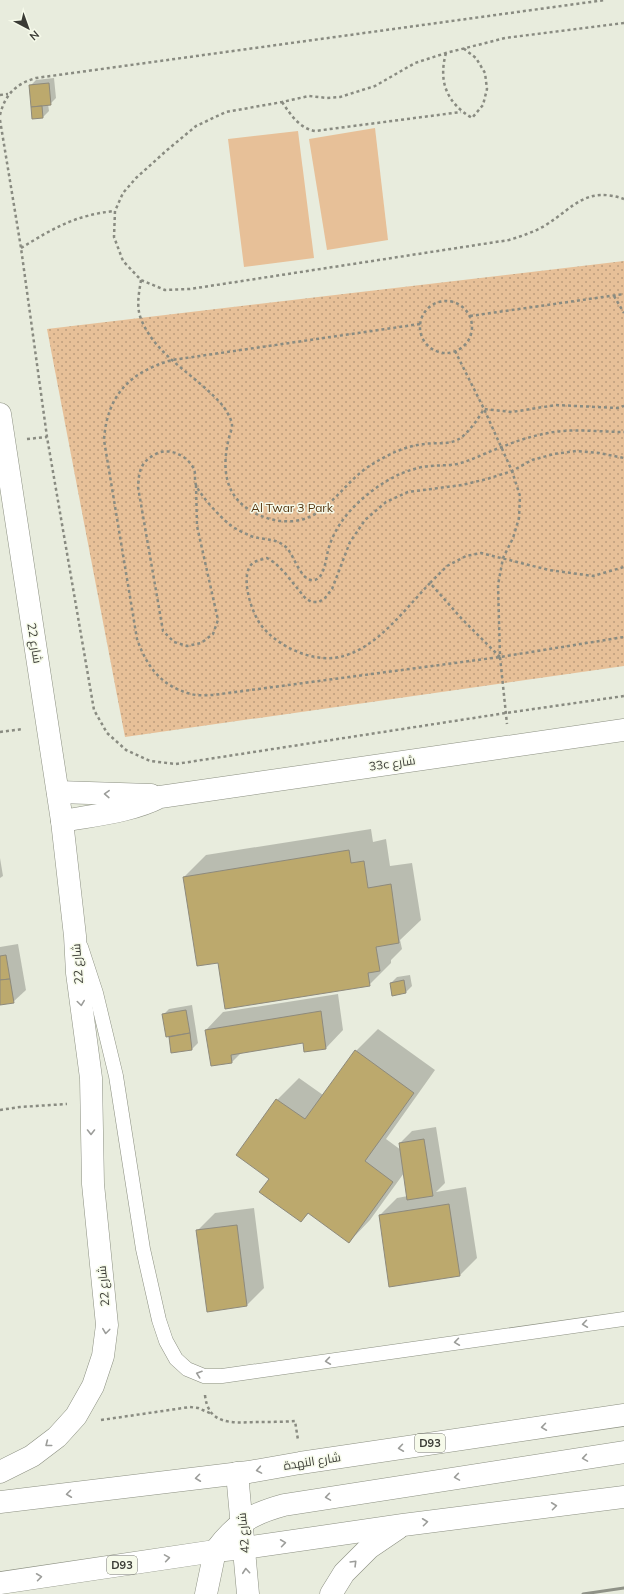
<svg xmlns="http://www.w3.org/2000/svg" width="624" height="1594" font-family="Mulish,Cairo,sans-serif">
	<defs>
		<pattern id="park-dots" width="8" height="8" patternUnits="userSpaceOnUse"><rect width="8" height="8" fill="#e7c098"/><path d="M2 2h.1M6 6h.1" fill="none" stroke="#bc9d7d" stroke-width="1.8" stroke-linecap="round"/></pattern>
	</defs>
	<rect width="100%" height="100%" fill="#e8ecdd"/>
	<g fill="#e7c098">
		<path d="M 375,128 L 388,240 L 327,250 L 309,139 Z"/>
		<path d="M 298,131 L 314,258 L 244,267 L 228,139 Z"/>
	</g>
	<path fill="url(#park-dots)" d="M 624,261 L 624,666 L 125,737 L 47,329 Z"/>
	<g fill="#0003">
		<path d="M 54,78 L 56,98 L 50,104 L 48,104 L 49,111 L 43,117 L 33,118 L 30,86 L 36,80 Z"/>
		<path d="M 371,829 L 373,842 L 386,839 L 390,866 L 412,863 L 421,920 L 400,940 L 402,949 L 391,960 L 391,963 L 369,985 L 219,961 L 184,877 L 206,855 Z"/>
		<path d="M 0,858 L 3,876 L 0,878 Z"/>
		<path d="M 18,944 L 26,990 L 13,1002 L 0,1004 L 0,947 Z"/>
		<path d="M 410,975 L 412,986 L 406,992 L 391,983 L 397,977 Z"/>
		<path d="M 338,994 L 343,1030 L 326,1048 L 303,1042 L 242,1052 L 232,1062 L 212,1065 L 206,1030 L 223,1012 Z"/>
		<path d="M 192,1005 L 198,1043 L 192,1049 L 172,1052 L 169,1035 L 163,1015 L 169,1009 Z"/>
		<path d="M 378,1029 L 435,1070 L 386,1139 L 401,1150 L 400,1143 L 412,1131 L 436,1127 L 445,1183 L 436,1192 L 466,1187 L 477,1258 L 460,1275 L 380,1215 L 397,1198 L 408,1196 L 404,1173 L 370,1220 L 349,1242 L 309,1213 L 301,1221 L 270,1179 L 237,1155 L 277,1100 L 299,1078 L 323,1095 L 356,1051 Z"/>
		<path d="M 254,1208 L 264,1288 L 247,1305 L 198,1230 L 215,1213 Z"/>
	</g>
	<g fill="#bca96d" stroke="#8e8a7c">
		<path d="M 49,83 L 51,105 L 31,107 L 29,85 Z"/>
		<path d="M 42,106 L 43,118 L 32,119 L 31,107 Z"/>
		<path d="M 349,850 L 351,863 L 364,861 L 368,888 L 391,884 L 399,943 L 376,947 L 380,971 L 368,973 L 370,986 L 225,1009 L 218,963 L 197,966 L 183,877 Z"/>
		<path d="M 6,955 L 10,979 L 0,980 L 0,956 Z"/>
		<path d="M 10,979 L 14,1003 L 0,1005 L 0,980 Z"/>
		<path d="M 404,980 L 406,993 L 392,996 L 390,983 Z"/>
		<path d="M 186,1010 L 190,1033 L 166,1037 L 162,1014 Z"/>
		<path d="M 321,1011 L 326,1049 L 304,1052 L 303,1043 L 231,1055 L 232,1063 L 211,1066 L 205,1030 Z"/>
		<path d="M 190,1033 L 192,1050 L 171,1053 L 169,1037 Z"/>
		<path d="M 355,1050 L 414,1093 L 365,1161 L 393,1182 L 349,1243 L 308,1213 L 301,1222 L 259,1192 L 269,1179 L 236,1155 L 276,1099 L 305,1119 Z"/>
		<path d="M 424,1139 L 433,1196 L 407,1200 L 399,1143 Z"/>
		<path d="M 449,1204 L 460,1276 L 389,1287 L 379,1215 Z"/>
		<path d="M 237,1225 L 247,1306 L 207,1312 L 196,1230 Z"/>
	</g>
	<g fill="none" stroke-linecap="round" stroke-linejoin="round">
		<defs>
			<path id="lane" d="M 81,947 L 96,993 L 116,1076 L 143,1249 L 159,1320 L 166,1341 L 176,1359 L 187,1369 L 204,1376 L 222,1376 L 624,1319"/>
			<g id="street">
				<path d="M 0,414 L 62,821 L 75,936 L 77,973 L 91,1078 L 93,1184 L 107,1325 L 103,1356 L 93,1386 L 76,1416 L 57,1437 L 32,1456 L 0,1472"/>
				<path d="M 58,792 L 151,795"/>
				<path d="M 62,821 C 94,815 131,812 160,797 L 624,730"/>
				<path d="M 237,1473 L 248,1594"/>
				<path d="M 206,1594 L 215,1551"/>
			</g>
			<g id="primary">
				<path d="M 0,1502 L 249,1472 L 300,1463 L 624,1415"/>
				<path d="M 215,1551 C 236,1523 251,1514 284,1505 L 624,1452"/>
				<path d="M 0,1583 L 215,1551 L 244,1548 L 403,1525 L 624,1497"/>
				<path d="M 331,1594 L 344,1573 L 369,1548 L 397,1529"/>
			</g>
		</defs>
		<use href="#lane" stroke="#8c9082" stroke-width="15"/>
		<use href="#street" stroke="#8c9082" stroke-width="23"/>
		<use href="#primary" stroke="#8c9082" stroke-width="23"/>
		<g stroke="#898b81" stroke-width="2.5" stroke-dasharray="3 3" stroke-linecap="butt">
			<path d="M 624,23 L 505,38 L 446,53 L 415,63 L 375,86 L 340,97 L 327,98 L 309,96 L 282,102 L 226,112 L 196,126 L 166,151 L 136,178 L 123,193 L 115,211 L 114,237 L 123,261 L 141,280 L 165,290 L 190,289 L 509,240 C 522,236 534,232 546,225 C 574,207 586,186 624,199"/>
			<path d="M 446,53 C 438,82 447,103 472,118 L 483,105 L 487,89 L 485,73 L 476,58 L 463,48"/>
			<path d="M 0,95 L 8,94"/>
			<path d="M 282,102 C 291,115 299,128 315,131 L 461,112"/>
			<path d="M 0,115 C 5,95 15,84 36,78 L 605,0"/>
			<path d="M 0,120 L 21,248 L 47,437 L 94,710 L 107,733 L 126,750 L 150,761 L 176,764 L 506,713 L 624,696"/>
			<path d="M 21,248 C 54,228 75,215 115,211"/>
			<path d="M 141,280 C 139,293 136,306 141,319 C 156,357 198,376 223,406 C 226,410 232,420 232,425 C 232,430 229,436 228,442 C 223,465 224,490 244,506 C 258,517 277,523 295,521 C 328,517 344,481 371,465 C 387,455 405,446 424,444 C 437,442 450,446 462,437 C 471,429 478,419 484,409 L 512,412 L 556,405 L 617,408 L 624,406"/>
			<path d="M 614,296 L 624,313"/>
			<circle cx="446" cy="327" r="26"/>
			<path d="M 470,316 L 624,294"/>
			<path d="M 420,324 L 172,360 C 130,372 107,395 104,440 L 137,639 C 147,667 161,686 191,694 C 198,696 206,695 213,695 L 500,657 L 624,637"/>
			<path d="M 455,351 L 484,409 L 512,471 L 520,496 L 519,518 L 513,538 L 503,558 L 498,585 L 500,657 L 507,724"/>
			<path d="M 27,439 L 47,437"/>
			<path d="M 196,485 L 197,526 L 218,620 L 213,634 L 201,643 L 187,646 L 174,642 L 163,631 L 138,487 C 139,472 140,463 154,455 C 168,446 187,455 194,469 C 196,474 194,480 196,485 C 200,495 220,517 229,524 C 235,529 244,533 251,536 C 265,541 276,537 287,548 C 294,556 300,578 311,580 C 325,583 326,555 329,547 C 337,522 355,503 376,488 C 390,478 404,471 422,467 C 433,465 445,466 457,464 C 473,460 487,452 502,447 C 516,441 532,436 548,433 C 572,428 599,432 624,432"/>
			<path d="M 430,583 L 447,566 L 466,556 L 481,553 L 549,570 L 593,576 L 624,567"/>
			<path d="M 500,657 L 462,619 L 430,583 C 412,602 389,631 367,645 C 358,651 345,657 333,658 C 308,660 277,646 261,625 C 252,613 242,583 249,568 C 252,561 260,560 267,558 L 275,563 L 285,573 L 306,599 L 312,602 L 319,602 L 325,598 L 332,589 L 350,542 L 365,520 L 386,502 L 408,492 L 462,485 L 487,479 L 512,471 L 532,460 L 554,454 L 576,451 L 599,453 L 624,458"/>
			<path d="M 0,732 L 23,729"/>
			<path d="M 0,1110 L 20,1107 L 67,1104"/>
			<path d="M 205,1395 C 208,1425 232,1423 255,1422 C 268,1422 282,1422 295,1421 L 298,1440"/>
			<path d="M 101,1420 L 190,1407 L 198,1408 L 212,1414"/>
		</g>
		<use href="#lane" stroke="#fff" stroke-width="14"/>
		<use href="#street" stroke="#fff" stroke-width="22"/>
		<use href="#primary" stroke="#fff" stroke-width="22"/>
		<path stroke="#8f9287" stroke-width="3" d="M 583,1594 L 624,1588"/>
	</g>
	<defs><path id="oneway-chevron" d="M-2-3.5L2.5 0L-2 3.5" fill="none" stroke-width="1.6" stroke-linecap="round" stroke-linejoin="round"/></defs>
	<g stroke="#9c9d9a">
		<use href="#oneway-chevron" transform="translate(107 794) rotate(-178)"/>
		<use href="#oneway-chevron" transform="translate(81 1003) rotate(82)"/>
		<use href="#oneway-chevron" transform="translate(91 1132) rotate(90)"/>
		<use href="#oneway-chevron" transform="translate(585 1324) rotate(172)"/>
		<use href="#oneway-chevron" transform="translate(106 1331) rotate(97)"/>
		<use href="#oneway-chevron" transform="translate(457 1342) rotate(172)"/>
		<use href="#oneway-chevron" transform="translate(328 1361) rotate(172)"/>
		<use href="#oneway-chevron" transform="translate(199 1374) rotate(-161)"/>
		<use href="#oneway-chevron" transform="translate(544 1427) rotate(172)"/>
		<use href="#oneway-chevron" transform="translate(48 1444) rotate(142)"/>
		<use href="#oneway-chevron" transform="translate(401 1448) rotate(172)"/>
		<use href="#oneway-chevron" transform="translate(585 1458) rotate(171)"/>
		<use href="#oneway-chevron" transform="translate(259 1470) rotate(170)"/>
		<use href="#oneway-chevron" transform="translate(457 1477) rotate(171)"/>
		<use href="#oneway-chevron" transform="translate(198 1478) rotate(173)"/>
		<use href="#oneway-chevron" transform="translate(69 1494) rotate(173)"/>
		<use href="#oneway-chevron" transform="translate(328 1497) rotate(171)"/>
		<use href="#oneway-chevron" transform="translate(554 1506) rotate(-7)"/>
		<use href="#oneway-chevron" transform="translate(425 1522) rotate(-7)"/>
		<use href="#oneway-chevron" transform="translate(283 1543) rotate(-8)"/>
		<use href="#oneway-chevron" transform="translate(167 1558) rotate(-9)"/>
		<use href="#oneway-chevron" transform="translate(354 1563) rotate(-45)"/>
		<use href="#oneway-chevron" transform="translate(246 1571) rotate(-95)"/>
		<use href="#oneway-chevron" transform="translate(39 1577) rotate(-8)"/>
	</g>
	<g text-anchor="middle" dominant-baseline="central" stroke-width="3" stroke-linejoin="round" paint-order="stroke">
		<g fill="#f6faea" stroke="#72746b" stroke-width="1">
			<rect x="415" y="1434" width="30" height="18" rx="3"/>
			<rect x="107" y="1556" width="30" height="18" rx="3"/>
		</g>
		<g font-size="11" font-weight="bold" fill="#3a3b35">
			<text x="430" y="1443">D93</text>
			<text x="122" y="1565">D93</text>
		</g>
		<g font-size="12" fill="#54350f" stroke="#f6faea">
			<text x="292" y="507">Al Twar 3 Park</text>
		</g>
		<g font-size="12" fill="#3a3b35" stroke="#f6faea">
			<text transform="translate(35 643) rotate(81)">شارع 22</text>
			<text transform="translate(392 763) rotate(-8)">33c شارع</text>
			<text transform="translate(77 964) rotate(-94)">شارع 22</text>
			<text transform="translate(103 1286) rotate(-95)">شارع 22</text>
			<text transform="translate(312 1461) rotate(-9)">شارع النهدة</text>
			<text transform="translate(243 1533) rotate(-95)">شارع 42</text>
		</g>
	</g>
	<g transform="translate(28 28) rotate(139)" stroke="#f6faea" stroke-width="3" paint-order="stroke">
	<path d="M0-3L7 15L0 10L-7 15Z" fill="#3a3b35"/>
	<text y="-6" font-size="11" font-weight="bold" text-anchor="middle" fill="#3a3b35">N</text>
	</g>
</svg>
